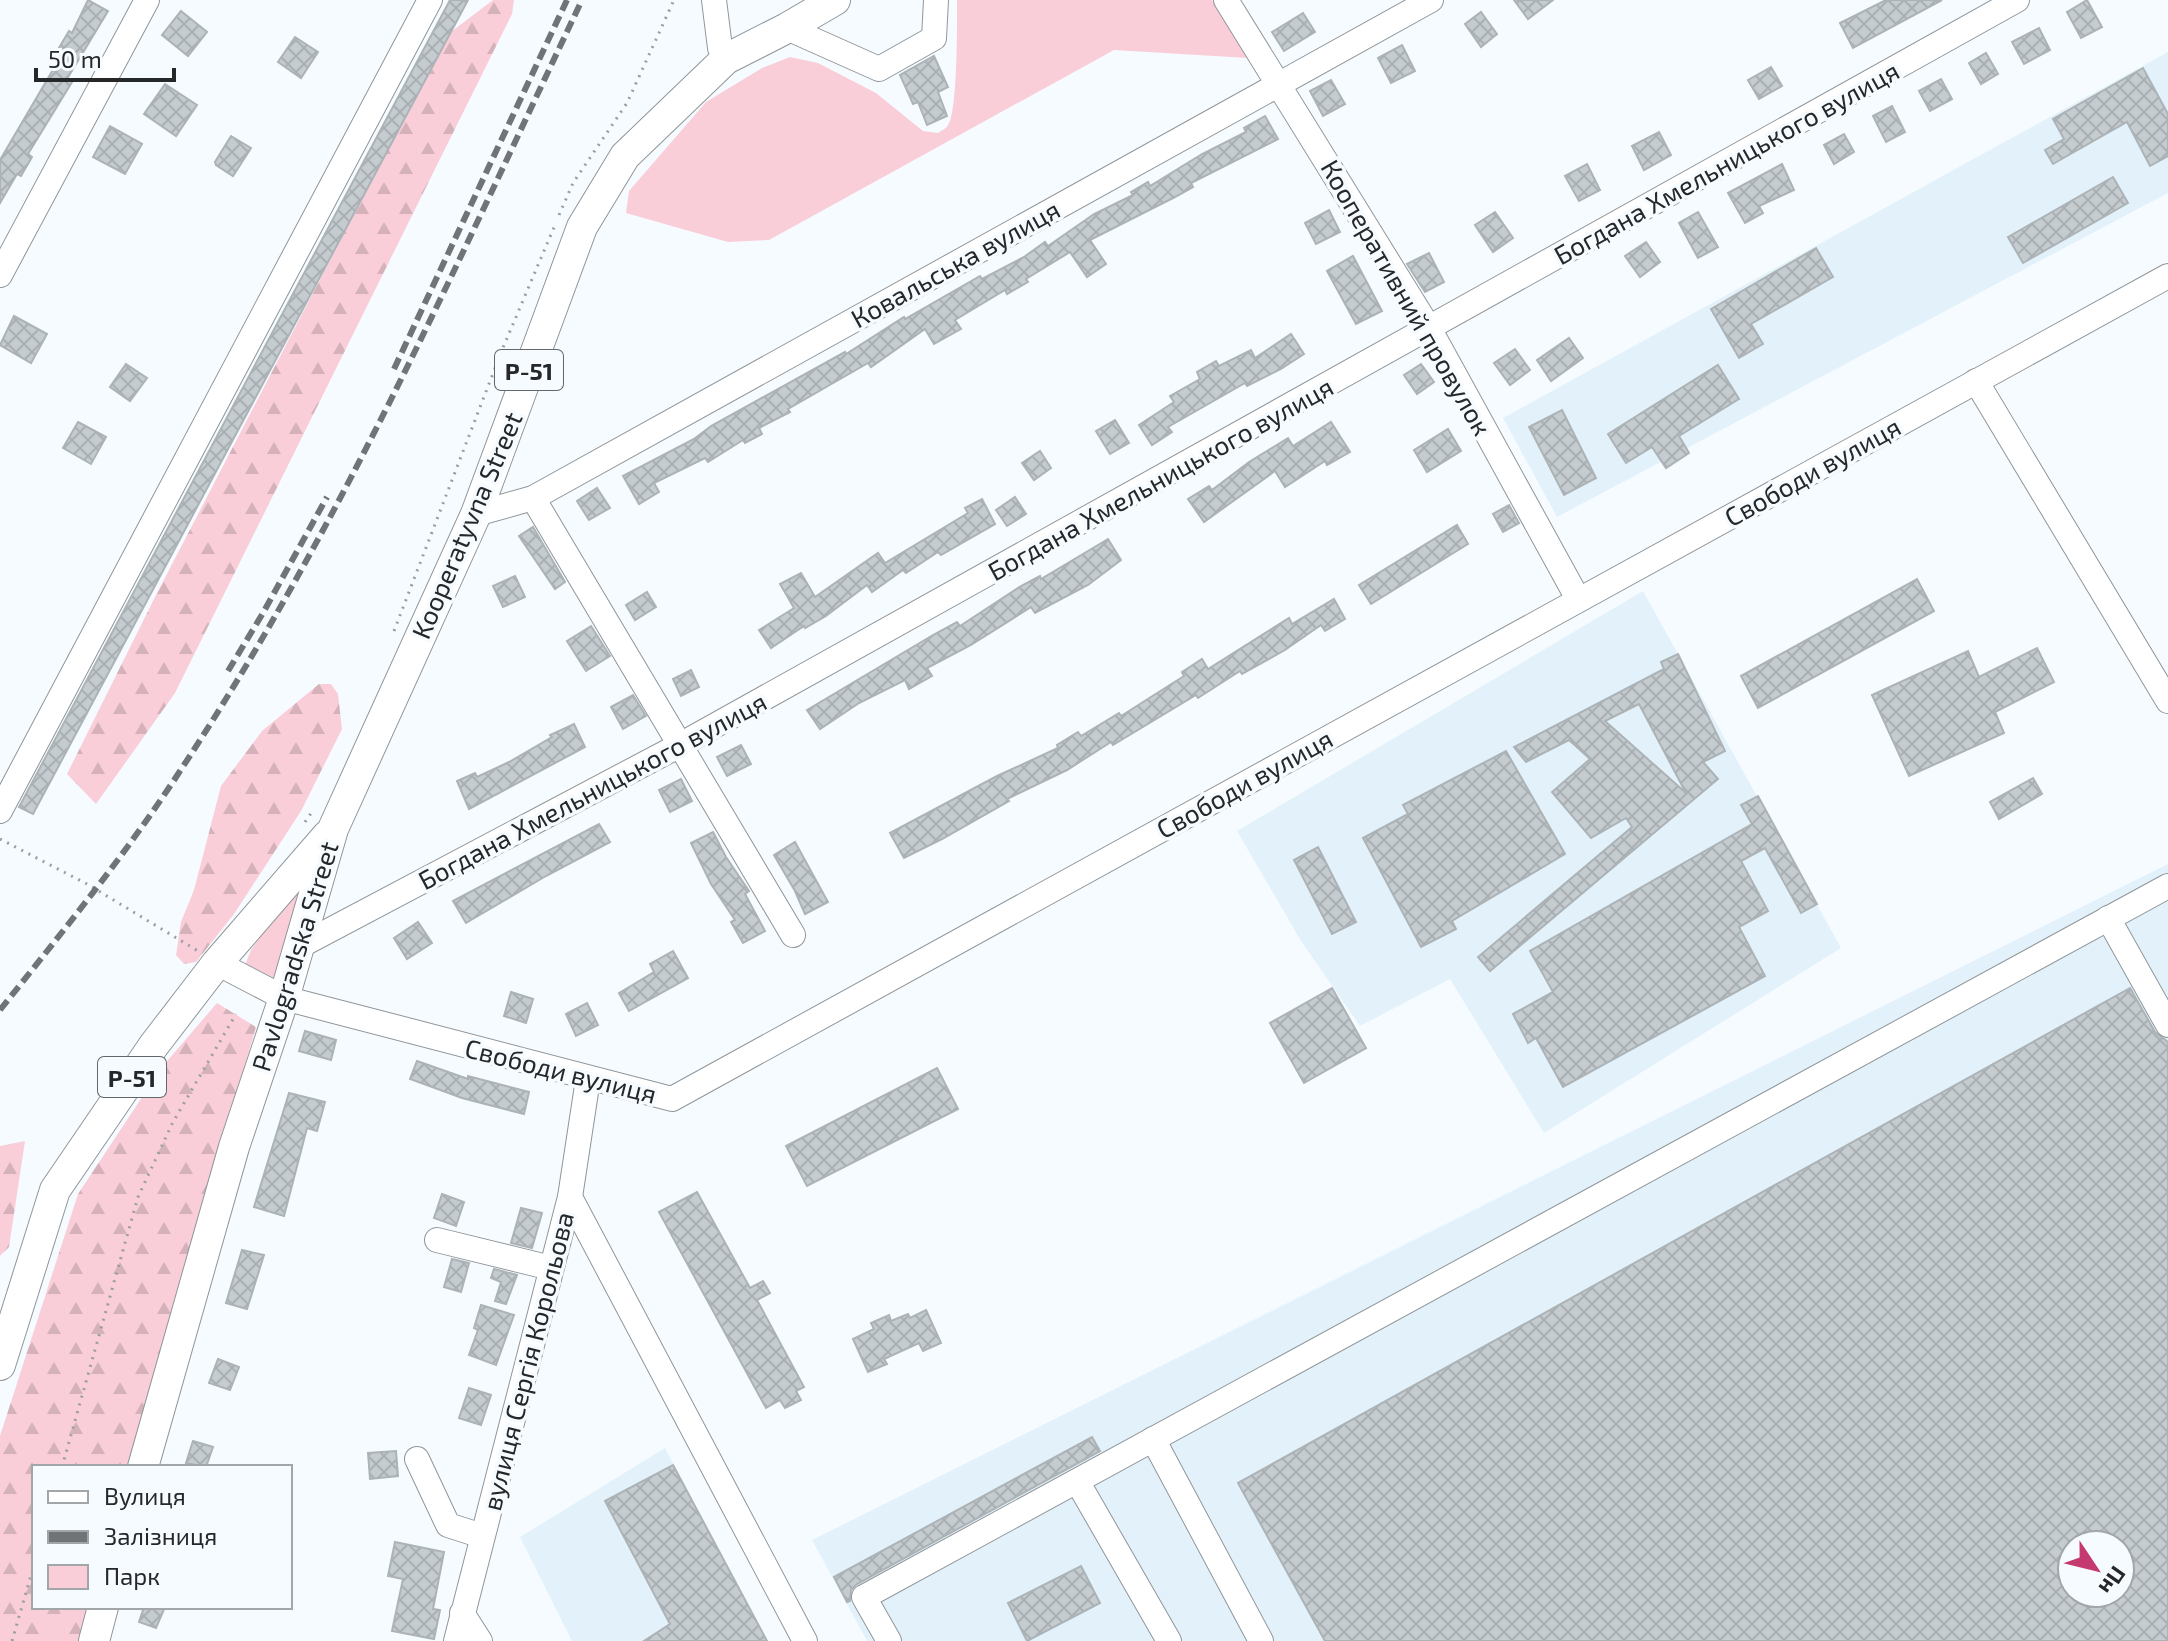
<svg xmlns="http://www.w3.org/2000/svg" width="2168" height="1641" font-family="'Exo 2',sans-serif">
	<defs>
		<pattern id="forest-firs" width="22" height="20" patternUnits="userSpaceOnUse" patternTransform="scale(2)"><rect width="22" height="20" fill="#f9ced9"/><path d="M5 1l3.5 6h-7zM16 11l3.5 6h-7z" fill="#d5b1ba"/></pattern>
		<pattern id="building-cross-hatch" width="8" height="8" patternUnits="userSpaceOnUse" patternTransform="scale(2)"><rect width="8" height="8" fill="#c5ccd0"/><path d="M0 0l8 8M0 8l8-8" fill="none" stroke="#a9afb3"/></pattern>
	</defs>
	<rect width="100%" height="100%" fill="#f6fbff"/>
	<g fill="#e3f2fa" fill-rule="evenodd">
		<path d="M 2168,52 L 2168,193 L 1557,517 L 1503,418 Z"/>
		<path d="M 1643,591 L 1841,948 L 1544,1133 L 1450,979 L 1360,1026 L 1301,941 L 1237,831 Z"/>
		<path d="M 2168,864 L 2168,1641 L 867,1641 L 812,1540 ZM 2072,1545 L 2120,1545 L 2120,1593 L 2072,1593 Z"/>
		<path d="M 665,1448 L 767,1641 L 572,1641 L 520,1537 Z"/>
	</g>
	<g fill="#f9ced9">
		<path d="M 957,0 L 1212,0 L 1248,58 L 1114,50 L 769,240 L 728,242 L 626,213 L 629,191 L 706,102 L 762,68 L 790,57 L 818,63 L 876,93 L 923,131 L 938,133 C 942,130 946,129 948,125 C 958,112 957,21 957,0 Z"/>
		<path d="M 299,882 L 306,887 L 274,978 L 245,965 L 251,950 Z"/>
	</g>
	<g fill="url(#forest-firs)">
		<path d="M 493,0 L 514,0 L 512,14 L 175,693 L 96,804 L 67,774 L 156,595 L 447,35 Z"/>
		<path d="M 319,684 L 331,684 L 338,694 L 342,729 L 301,811 L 234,914 L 196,962 L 184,964 L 176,955 L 181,922 L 194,890 L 221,786 L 262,731 Z"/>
		<path d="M 217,1003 L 256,1027 L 129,1467 L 34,1467 L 34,1607 L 89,1607 L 79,1641 L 0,1641 L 0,1436 L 78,1194 L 162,1067 Z"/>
		<path d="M 25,1141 L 9,1247 L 0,1256 L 0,1146 Z"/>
	</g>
	<g fill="url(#building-cross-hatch)" stroke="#acb3b7" stroke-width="2" fill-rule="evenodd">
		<path d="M 88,0 L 108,11 L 67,79 L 72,82 L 28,154 L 32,157 L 21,176 L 17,174 L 0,203 L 0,160 L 61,56 L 56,53 L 69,31 L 72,33 Z"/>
		<path d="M 450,0 L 468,0 L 33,814 L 19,807 Z"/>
		<path d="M 1514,0 L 1553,0 L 1528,19 Z"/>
		<path d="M 1886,0 L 1942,0 L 1853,48 L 1840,23 Z"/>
		<path d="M 2087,0 L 2102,27 L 2081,38 L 2067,12 Z"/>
		<path d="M 181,11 L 207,32 L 188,56 L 162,35 Z"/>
		<path d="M 1481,12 L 1497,34 L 1481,47 L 1465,24 Z"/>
		<path d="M 1303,13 L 1315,32 L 1284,51 L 1272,32 Z"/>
		<path d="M 2039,28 L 2050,50 L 2024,64 L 2012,42 Z"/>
		<path d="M 295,37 L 318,52 L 301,78 L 278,62 Z"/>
		<path d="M 1402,45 L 1415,71 L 1391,83 L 1378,58 Z"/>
		<path d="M 1986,53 L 1998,74 L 1981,84 L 1969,63 Z"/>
		<path d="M 934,56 L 948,87 L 938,92 L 947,116 L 927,125 L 918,102 L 913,104 L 900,75 Z"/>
		<path d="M 1771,67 L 1782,86 L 1759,99 L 1748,80 Z"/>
		<path d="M 2143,68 L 2168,114 L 2168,156 L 2150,166 L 2127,122 L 2053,164 L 2045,150 L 2064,139 L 2053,119 Z"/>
		<path d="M 1941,79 L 1952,99 L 1930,111 L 1919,91 Z"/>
		<path d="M 1331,80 L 1345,104 L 1323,116 L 1310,91 Z"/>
		<path d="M 165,84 L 197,105 L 176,136 L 144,114 Z"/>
		<path d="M 1892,106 L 1905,132 L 1886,142 L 1873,116 Z"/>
		<path d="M 1265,116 L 1278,139 L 1191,183 L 1193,187 L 1175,197 L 1090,240 L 1106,264 L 1087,277 L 1070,252 L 1026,279 L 1028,282 L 1007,294 L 1005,290 L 955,320 L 961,329 L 934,344 L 925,329 L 871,367 L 868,363 L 788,409 L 790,412 L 759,428 L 762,434 L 745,443 L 743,440 L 708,462 L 705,458 L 654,483 L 659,492 L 639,504 L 623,476 L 694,439 L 711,426 L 845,352 L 846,354 L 904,317 L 905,319 L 980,276 L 982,279 L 1024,257 L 1045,242 L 1048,246 L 1094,214 L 1133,195 L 1131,192 L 1148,182 L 1150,186 L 1202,154 L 1246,132 L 1244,128 Z"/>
		<path d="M 110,126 L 142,144 L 125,174 L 93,157 Z"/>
		<path d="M 1659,132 L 1671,155 L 1644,170 L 1632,146 Z"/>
		<path d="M 1844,134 L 1854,152 L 1834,164 L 1824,145 Z"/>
		<path d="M 231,136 L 251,148 L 233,176 L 216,165 L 215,162 Z"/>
		<path d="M 1587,164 L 1600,190 L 1579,201 L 1565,176 Z"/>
		<path d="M 1782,164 L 1794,190 L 1759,206 L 1763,213 L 1745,223 L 1728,193 Z"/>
		<path d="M 2113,177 L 2128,203 L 2023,263 L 2008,237 Z"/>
		<path d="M 1329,210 L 1340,232 L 1316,244 L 1305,223 Z"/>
		<path d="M 1495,212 L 1513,238 L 1493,252 L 1475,225 Z"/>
		<path d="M 1698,212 L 1718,247 L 1698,258 L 1679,223 Z"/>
		<path d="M 1646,242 L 1660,262 L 1640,277 L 1625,256 Z"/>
		<path d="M 1816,248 L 1833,277 L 1751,324 L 1763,344 L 1739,358 L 1711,309 Z"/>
		<path d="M 1429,253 L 1444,282 L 1425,292 L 1407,264 Z"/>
		<path d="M 1353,256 L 1382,311 L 1356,324 L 1327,271 Z"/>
		<path d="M 14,316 L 47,334 L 31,363 L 0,345 Z"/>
		<path d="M 1291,334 L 1304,354 L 1281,369 L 1247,386 L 1245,383 L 1168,427 L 1172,432 L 1152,445 L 1139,425 L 1174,402 L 1170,396 L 1200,379 L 1197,372 L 1216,361 L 1219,366 L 1251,350 L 1255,358 Z"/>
		<path d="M 1569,338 L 1583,358 L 1551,381 L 1537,360 Z"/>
		<path d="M 1515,349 L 1530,370 L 1510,385 L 1494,363 Z"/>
		<path d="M 126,364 L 147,378 L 130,401 L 110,387 Z"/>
		<path d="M 1421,364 L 1434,382 L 1417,394 L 1404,375 Z"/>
		<path d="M 1718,365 L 1739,399 L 1679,436 L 1689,453 L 1666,468 L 1652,447 L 1626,463 L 1608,434 Z"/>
		<path d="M 1562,410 L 1596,478 L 1564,495 L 1529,427 Z"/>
		<path d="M 1115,420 L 1129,443 L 1110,454 L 1096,431 Z"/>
		<path d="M 78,422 L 106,437 L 91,464 L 63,448 Z"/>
		<path d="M 1331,422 L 1350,452 L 1327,465 L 1325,461 L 1285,487 L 1275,471 L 1204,522 L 1188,499 L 1209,486 L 1212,490 L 1249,462 L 1288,438 L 1293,446 Z"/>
		<path d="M 1448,429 L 1461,451 L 1427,472 L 1414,450 Z"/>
		<path d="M 1040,451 L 1051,468 L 1034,480 L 1022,463 Z"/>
		<path d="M 597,488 L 610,508 L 589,520 L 577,501 Z"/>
		<path d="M 1015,497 L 1026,514 L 1007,526 L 996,510 Z"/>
		<path d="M 982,499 L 995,524 L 941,555 L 938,552 L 906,573 L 903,570 L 872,592 L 867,585 L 826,616 L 805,628 L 804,626 L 771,648 L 759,630 L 794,608 L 780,584 L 801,573 L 815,597 L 878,553 L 885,563 L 968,513 L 965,508 Z"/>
		<path d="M 1509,505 L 1519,523 L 1503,532 L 1493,514 Z"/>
		<path d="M 1457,525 L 1468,544 L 1371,604 L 1359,585 Z"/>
		<path d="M 533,527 L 565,582 L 555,589 L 519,536 Z"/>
		<path d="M 1108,539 L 1121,560 L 1088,585 L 1035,613 L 1031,607 L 971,645 L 927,668 L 932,676 L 909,689 L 905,680 L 859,703 L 820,729 L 807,710 L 933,635 L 957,622 L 960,626 L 1021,586 L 1040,576 L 1041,579 Z"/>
		<path d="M 515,576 L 525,597 L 503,607 L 493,586 Z"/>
		<path d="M 1917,579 L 1934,611 L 1758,708 L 1741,676 Z"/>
		<path d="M 647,592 L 656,607 L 635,620 L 626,605 Z"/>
		<path d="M 1334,599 L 1345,619 L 1325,631 L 1321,625 L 1285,650 L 1242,674 L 1240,671 L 1198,698 L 1196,695 L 1113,745 L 1111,742 L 1067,770 L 1007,799 L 1009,801 L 942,839 L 904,858 L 890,833 L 997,776 L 1058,748 L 1057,745 L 1078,732 L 1081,736 L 1119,713 L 1121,716 L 1184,676 L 1182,672 L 1202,659 L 1208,669 L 1289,618 L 1292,624 Z"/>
		<path d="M 591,626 L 610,656 L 586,671 L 567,641 Z"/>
		<path d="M 2037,648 L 2054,682 L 1995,712 L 2004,733 L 1909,776 L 1872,695 L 1968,651 L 1979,677 Z"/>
		<path d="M 1678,654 L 1725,751 L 1703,762 L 1718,779 L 1490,971 L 1478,957 L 1632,827 L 1626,818 L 1591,838 L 1552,792 L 1590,759 L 1569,740 L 1526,762 L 1514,747 L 1664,669 L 1661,662 ZM 1639,704 L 1686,793 L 1605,721 Z"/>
		<path d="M 691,670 L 699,687 L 681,696 L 673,679 Z"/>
		<path d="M 633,695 L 646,716 L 623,729 L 611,707 Z"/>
		<path d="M 574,724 L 585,747 L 469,809 L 457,781 L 475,773 L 477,777 L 509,762 L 552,737 L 550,735 Z"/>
		<path d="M 741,745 L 751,764 L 727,776 L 717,757 Z"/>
		<path d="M 1506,751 L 1565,854 L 1452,921 L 1456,929 L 1421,947 L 1363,838 L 1408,814 L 1403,805 Z"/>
		<path d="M 2033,778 L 2042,794 L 1999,819 L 1990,802 Z"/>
		<path d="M 681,779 L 692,801 L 670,812 L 659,790 Z"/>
		<path d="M 1758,796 L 1817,904 L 1801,913 L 1765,848 L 1741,861 L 1768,911 L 1739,927 L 1765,976 L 1563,1087 L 1536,1038 L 1528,1043 L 1513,1014 L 1553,992 L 1530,951 L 1752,824 L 1741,805 Z"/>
		<path d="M 599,824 L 610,842 L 546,876 L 466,923 L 453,901 Z"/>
		<path d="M 713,832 L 726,857 L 749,891 L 745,894 L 765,931 L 743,943 L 731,922 L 735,920 L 711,884 L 691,843 Z"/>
		<path d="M 795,842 L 828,902 L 805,914 L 795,891 L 774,855 Z"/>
		<path d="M 1318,847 L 1356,922 L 1332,934 L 1294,860 Z"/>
		<path d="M 418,922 L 432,943 L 407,959 L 394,938 Z"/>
		<path d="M 673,951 L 688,978 L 629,1011 L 619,993 L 654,972 L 650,964 Z"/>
		<path d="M 1332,988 L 1366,1048 L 1304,1083 L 1270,1023 Z"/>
		<path d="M 2130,988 L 2155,1032 L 2168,1042 L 2168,1641 L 1325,1641 L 1238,1483 ZM 2072,1545 L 2120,1545 L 2120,1593 L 2072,1593 Z"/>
		<path d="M 511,992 L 533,999 L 526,1023 L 504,1016 Z"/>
		<path d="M 587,1003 L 598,1025 L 576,1036 L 566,1014 Z"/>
		<path d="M 305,1031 L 336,1040 L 331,1060 L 299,1051 Z"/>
		<path d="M 417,1061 L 468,1079 L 468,1076 L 529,1092 L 524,1114 L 462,1098 L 410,1079 Z"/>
		<path d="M 937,1068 L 958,1109 L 807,1186 L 786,1146 Z"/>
		<path d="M 289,1093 L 325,1102 L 317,1131 L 307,1128 L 284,1216 L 254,1207 Z"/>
		<path d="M 697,1192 L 750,1288 L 763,1281 L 770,1293 L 757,1300 L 804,1387 L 796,1391 L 801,1400 L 785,1408 L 780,1400 L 766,1408 L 659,1212 Z"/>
		<path d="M 442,1194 L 464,1202 L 456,1226 L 434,1218 Z"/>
		<path d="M 521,1208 L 542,1213 L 532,1248 L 511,1243 Z"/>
		<path d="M 242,1250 L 264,1255 L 247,1309 L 226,1303 Z"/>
		<path d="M 452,1259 L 469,1263 L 461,1292 L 444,1287 Z"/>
		<path d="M 494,1269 L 517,1275 L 506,1304 L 495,1301 L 501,1282 L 491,1278 Z"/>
		<path d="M 481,1305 L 514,1315 L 496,1365 L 469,1355 L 478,1330 L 474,1328 Z"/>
		<path d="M 926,1310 L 941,1343 L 923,1351 L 919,1343 L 884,1359 L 887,1364 L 868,1372 L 853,1339 L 874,1329 L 871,1323 L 889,1315 L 891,1321 L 908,1314 L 910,1318 Z"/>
		<path d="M 218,1359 L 239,1367 L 230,1390 L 209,1383 Z"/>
		<path d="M 469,1388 L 491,1395 L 481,1425 L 459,1418 Z"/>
		<path d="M 1092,1437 L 1100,1451 L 857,1584 L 851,1590 L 850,1601 L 847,1602 L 834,1577 Z"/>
		<path d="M 193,1441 L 213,1447 L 206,1467 L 186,1463 Z"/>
		<path d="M 396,1451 L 398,1476 L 370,1479 L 368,1453 Z"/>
		<path d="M 673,1465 L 767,1641 L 644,1641 L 670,1624 L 605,1501 Z"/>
		<path d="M 395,1542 L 444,1552 L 433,1609 L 440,1610 L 434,1639 L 392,1631 L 403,1579 L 388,1576 Z"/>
		<path d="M 1081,1566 L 1100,1603 L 1027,1641 L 1008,1603 Z"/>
		<path d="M 144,1607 L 165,1607 L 156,1628 L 139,1622 Z"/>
	</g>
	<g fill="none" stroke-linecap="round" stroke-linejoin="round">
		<defs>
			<g id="minor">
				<path d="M 714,0 L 720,48 L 726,59"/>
				<path d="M 1226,0 L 1429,328 L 1578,599"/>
				<path d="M 787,28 L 879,69 L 934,38 L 936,0"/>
				<path d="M 0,275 L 147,0"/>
				<path d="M 1976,381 L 2168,701"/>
				<path d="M 533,498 L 793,935"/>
				<path d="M 476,514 L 533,498 L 1431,0"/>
				<path d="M 0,811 L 430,0"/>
				<path d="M 2108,918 L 2168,1025"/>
				<path d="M 298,947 L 680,745 L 2017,0"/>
				<path d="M 217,963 L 284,998 L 672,1099 L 2168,276"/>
				<path d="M 570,1197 L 805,1641"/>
				<path d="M 437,1240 L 551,1268"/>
				<path d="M 1153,1439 L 1261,1641"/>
				<path d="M 417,1459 L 448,1525 L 482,1536"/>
				<path d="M 1077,1481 L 1169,1641"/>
				<path d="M 462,1613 L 480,1641"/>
				<path d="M 456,1641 L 570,1197 L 588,1079"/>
				<path d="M 889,1641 L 864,1597 L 2168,886"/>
			</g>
			<g id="major">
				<path d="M 0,1365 L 55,1190 L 154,1045 L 217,963 L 327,836"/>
				<path d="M 143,1467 L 234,1147 L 284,998 L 333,829 L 476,514 L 582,227 L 625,156 L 726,59 L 787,28 L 835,0"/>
				<path d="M 94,1641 L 103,1607"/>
			</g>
		</defs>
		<use href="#minor" stroke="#8f969a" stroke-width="26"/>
		<use href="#major" stroke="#8f969a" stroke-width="32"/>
		<g stroke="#9b9ea1" stroke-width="3" stroke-dasharray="2 6" stroke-linecap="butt">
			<path d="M 559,215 L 573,183 L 627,103 L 674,0"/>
			<path d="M 394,631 L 502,350 L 555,225"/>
			<path d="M 305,822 L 314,809"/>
			<path d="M 0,839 L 87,884 L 198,951"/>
			<path d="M 62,1467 L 138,1197 L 173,1122 L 236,1014"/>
			<path d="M 12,1641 L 34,1565"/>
		</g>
		<use href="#minor" stroke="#fff" stroke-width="24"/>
		<use href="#major" stroke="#fff" stroke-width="30"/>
		<g stroke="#717476" stroke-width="6" stroke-dasharray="12 6" stroke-linecap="butt">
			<path d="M 394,369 L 567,0"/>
			<path d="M 228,671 L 263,613 L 327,497"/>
			<path d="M 0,1010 C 63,931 127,853 182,768 C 341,526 458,261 582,0"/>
		</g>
	</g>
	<g text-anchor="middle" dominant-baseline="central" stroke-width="7" stroke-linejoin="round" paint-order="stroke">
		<g fill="#f6fbff" stroke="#646769" stroke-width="2">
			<rect x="495" y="350" width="68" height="40" rx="6"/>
			<rect x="98" y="1057" width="68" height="40" rx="6"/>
		</g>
		<g font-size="24" font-weight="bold" fill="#252729">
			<text x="529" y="370">Р-51</text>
			<text x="132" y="1077">Р-51</text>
		</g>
		<g font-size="26" fill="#252729" stroke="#f6fbff">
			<text transform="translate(1726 162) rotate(-29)">Богдана Хмельницького вулиця</text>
			<text transform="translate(955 263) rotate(-29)">Ковальська вулиця</text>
			<text transform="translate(1407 297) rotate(60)">Кооперативний провулок</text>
			<text transform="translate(1812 471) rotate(-29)">Свободи вулиця</text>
			<text transform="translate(1160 478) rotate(-29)">Богдана Хмельницького вулиця</text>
			<text transform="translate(466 525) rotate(-67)">Kooperatyvna Street</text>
			<text transform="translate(1244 783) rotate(-29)">Свободи вулиця</text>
			<text transform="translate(592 790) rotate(-28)">Богдана Хмельницького вулиця</text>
			<text transform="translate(294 956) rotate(-73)">Pavlogradska Street</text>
			<text transform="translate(561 1070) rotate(14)">Свободи вулиця</text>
			<text transform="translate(527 1361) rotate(-76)">вулиця Сергія Корольова</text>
		</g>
	</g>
	<rect x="32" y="1465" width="260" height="144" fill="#f6fbff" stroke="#a2a6a9" stroke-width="2"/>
	<rect x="48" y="1491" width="40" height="12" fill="#ffffff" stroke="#a2a6a9" stroke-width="2"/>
	<text x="104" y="1505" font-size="24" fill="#252729">Вулиця</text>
	<rect x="48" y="1531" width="40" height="12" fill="#717476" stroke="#a2a6a9" stroke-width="2"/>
	<text x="104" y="1545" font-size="24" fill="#252729">Залізниця</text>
	<rect x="48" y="1565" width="40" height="24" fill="#f9ced9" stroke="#a2a6a9" stroke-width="2"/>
	<text x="104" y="1585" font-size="24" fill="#252729">Парк</text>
	<g transform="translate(2096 1569) rotate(125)"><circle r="38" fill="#f6fbff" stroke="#a2a6a9" stroke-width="2"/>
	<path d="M0-6L14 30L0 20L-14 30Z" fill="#c4396f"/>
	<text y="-12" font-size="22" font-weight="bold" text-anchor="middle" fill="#252729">Пн</text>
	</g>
	<path d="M36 68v12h138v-12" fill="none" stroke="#252729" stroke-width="4"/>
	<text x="48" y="68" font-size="24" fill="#252729" stroke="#f6fbff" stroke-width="6" paint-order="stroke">50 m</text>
</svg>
